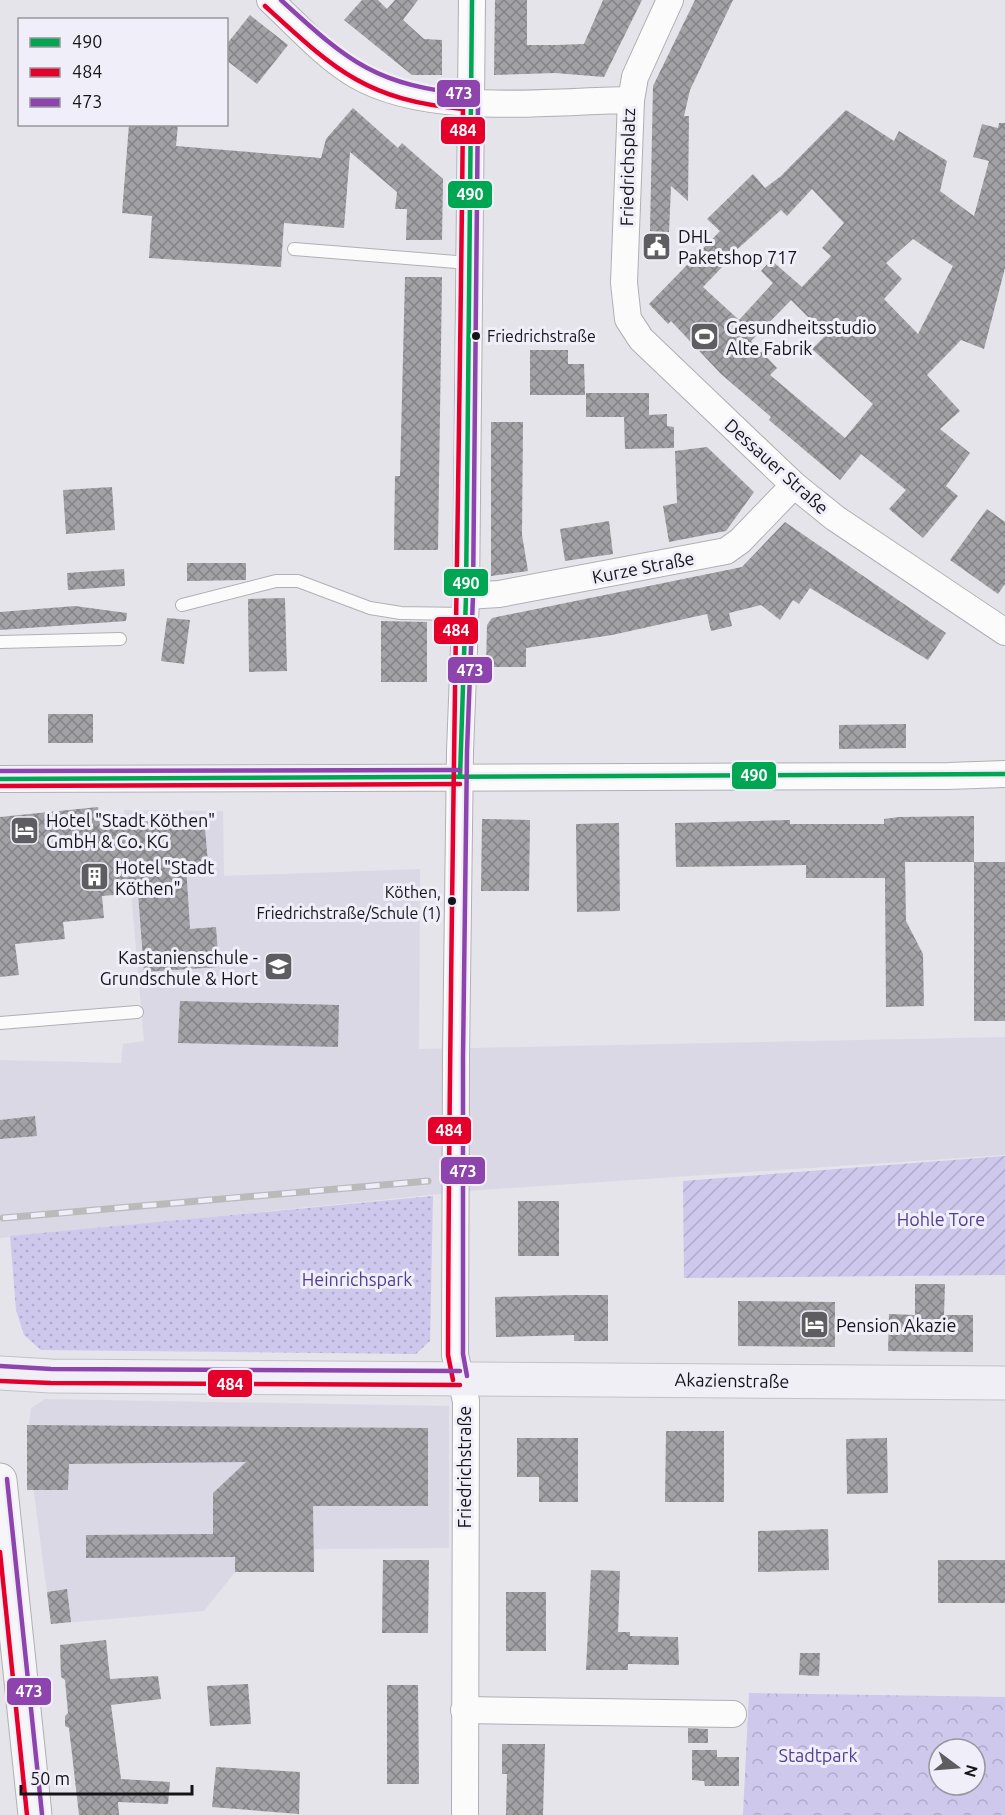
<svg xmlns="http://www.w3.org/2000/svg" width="1005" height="1815" font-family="Ubuntu,sans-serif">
	<defs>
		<pattern id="grass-dots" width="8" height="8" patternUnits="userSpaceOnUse" patternTransform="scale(1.5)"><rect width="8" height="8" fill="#cdc8ec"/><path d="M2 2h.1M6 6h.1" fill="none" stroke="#afabca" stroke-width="1.8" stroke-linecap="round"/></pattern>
		<pattern id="forest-crowns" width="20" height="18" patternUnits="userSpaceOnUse" patternTransform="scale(1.5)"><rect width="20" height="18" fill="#cdc8ec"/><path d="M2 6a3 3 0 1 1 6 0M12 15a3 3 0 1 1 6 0" fill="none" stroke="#afabca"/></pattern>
		<pattern id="garden-furrows" width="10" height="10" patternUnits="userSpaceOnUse" patternTransform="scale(1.5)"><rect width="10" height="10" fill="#cdc8ec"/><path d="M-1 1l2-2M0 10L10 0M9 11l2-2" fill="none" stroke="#afabca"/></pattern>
		<pattern id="building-cross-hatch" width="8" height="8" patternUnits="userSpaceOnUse" patternTransform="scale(1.5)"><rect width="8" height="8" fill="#a2a2a6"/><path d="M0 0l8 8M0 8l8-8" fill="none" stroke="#838386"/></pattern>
	</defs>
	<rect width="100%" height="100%" fill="#e5e4ea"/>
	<g fill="#dad8e4">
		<path d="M 124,810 L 223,811 L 224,876 L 420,869 L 419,1049 L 1005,1037 L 1005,1155 L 480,1190 L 0,1238 L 0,1060 L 121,1063 L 123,1044 L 144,1041 Z"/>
		<path d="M 45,1399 L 449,1406 L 449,1548 L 315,1549 L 314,1572 L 235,1572 L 204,1611 L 51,1624 L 27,1439 L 31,1408 Z"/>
	</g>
	<path fill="url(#grass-dots)" d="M 433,1196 L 430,1341 L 416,1354 L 41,1350 L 24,1335 L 16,1310 L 10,1236 Z"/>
	<path fill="url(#forest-crowns)" fill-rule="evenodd" d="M 749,1693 L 1005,1697 L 1005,1815 L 743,1815 ZM 939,1749 L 975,1749 L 975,1785 L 939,1785 Z"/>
	<path fill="url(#garden-furrows)" d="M 1005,1156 L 1005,1275 L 684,1278 L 683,1181 Z"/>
	<g fill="url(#building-cross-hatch)" fill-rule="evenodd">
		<path d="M 362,0 L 378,0 L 387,9 L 395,0 L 418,0 L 403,20 L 424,39 L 442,40 L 442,75 L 412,75 L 344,20 Z"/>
		<path d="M 495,0 L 527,0 L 527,45 L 556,45 L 584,44 L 603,0 L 642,0 L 604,77 L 555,73 L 494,75 Z"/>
		<path d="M 695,0 L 733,0 L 690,90 L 684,116 L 689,116 L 688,201 L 671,186 L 669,232 L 650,231 L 653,86 Z"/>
		<path d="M 250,15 L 288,45 L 257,84 L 226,60 L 226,45 Z"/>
		<path d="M 353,108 L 398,148 L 402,143 L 443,179 L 442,240 L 406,240 L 407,209 L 395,209 L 397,192 L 350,152 L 344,228 L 284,223 L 281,267 L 149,258 L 152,216 L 122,213 L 129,124 L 178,124 L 176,146 L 321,158 L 326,139 Z"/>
		<path d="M 846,110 L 894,141 L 899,131 L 947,161 L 940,191 L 974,216 L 989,161 L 973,157 L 982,124 L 998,128 L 999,123 L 1005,123 L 1005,268 L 984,349 L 961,340 L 927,375 L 960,411 L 940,429 L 970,453 L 946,486 L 958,496 L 923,538 L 889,509 L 906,490 L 861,454 L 840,480 L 769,420 L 771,417 L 721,374 L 671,321 L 668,324 L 649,304 L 720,231 L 707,219 L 753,174 L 765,188 L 781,176 ZM 812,189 L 844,223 L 822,248 L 831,256 L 802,287 L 771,260 L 761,271 L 773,283 L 739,320 L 703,287 L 725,264 L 723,262 L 781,210 L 787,216 ZM 913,239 L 953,266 L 918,334 L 884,299 L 902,279 L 886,263 ZM 791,300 L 826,335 L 812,349 L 873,404 L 845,438 L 770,375 L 777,368 L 751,341 Z"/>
		<path d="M 405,277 L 442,277 L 438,550 L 394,550 L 395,476 L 400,476 Z"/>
		<path d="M 530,350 L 568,350 L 568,364 L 584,364 L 585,395 L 530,395 Z"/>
		<path d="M 586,393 L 649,393 L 649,415 L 667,414 L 667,426 L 674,427 L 674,448 L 625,449 L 624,417 L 586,417 Z"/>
		<path d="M 491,422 L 523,422 L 522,535 L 528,571 L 491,576 Z"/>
		<path d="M 707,447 L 754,492 L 726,531 L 669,542 L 663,506 L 677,503 L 675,451 Z"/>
		<path d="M 112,487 L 115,530 L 66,534 L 63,490 Z"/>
		<path d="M 987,509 L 1005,522 L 1005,584 L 998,594 L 950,560 Z"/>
		<path d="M 609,521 L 613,554 L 565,561 L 560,529 Z"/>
		<path d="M 785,522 L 946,633 L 928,660 L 810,588 L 799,604 L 793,600 L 780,620 L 761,605 L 729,613 L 732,626 L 711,631 L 707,614 L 612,635 L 526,648 L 526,667 L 486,667 L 487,625 L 492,618 L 742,567 Z"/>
		<path d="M 187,563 L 246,563 L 246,580 L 187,581 Z"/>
		<path d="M 124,569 L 125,586 L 68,590 L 67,573 Z"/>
		<path d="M 285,598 L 287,671 L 249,672 L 248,599 Z"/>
		<path d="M 75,606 L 127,613 L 126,621 L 0,630 L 0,612 Z"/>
		<path d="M 167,618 L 190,620 L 184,664 L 161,661 Z"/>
		<path d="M 381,621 L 427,622 L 427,682 L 381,682 Z"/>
		<rect x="48" y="714" width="45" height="29"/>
		<path d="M 906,724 L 906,748 L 839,749 L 839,725 Z"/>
		<path d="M 98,807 L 100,825 L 204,817 L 208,863 L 186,865 L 190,929 L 216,927 L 219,967 L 144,972 L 138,893 L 102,896 L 104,918 L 63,922 L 65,939 L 15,944 L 19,975 L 0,977 L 0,817 Z"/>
		<path d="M 974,816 L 974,862 L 905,862 L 906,921 L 923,954 L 924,1006 L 886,1007 L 885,878 L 806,878 L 806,865 L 676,867 L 675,823 L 790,820 L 790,824 L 884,824 L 884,819 L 899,817 Z"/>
		<path d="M 482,819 L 530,820 L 529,891 L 481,891 Z"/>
		<path d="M 619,823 L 620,911 L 577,912 L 576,824 Z"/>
		<rect x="974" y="862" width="31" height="159"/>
		<path d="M 180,1001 L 339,1005 L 338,1047 L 178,1043 Z"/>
		<path d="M 35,1116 L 37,1136 L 0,1139 L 0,1120 Z"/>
		<rect x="518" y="1201" width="41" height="55"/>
		<path d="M 915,1284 L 945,1284 L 944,1315 L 973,1315 L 973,1352 L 888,1351 L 889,1314 L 915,1315 Z"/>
		<path d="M 572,1295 L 608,1295 L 608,1341 L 574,1341 L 574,1335 L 496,1337 L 495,1297 Z"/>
		<path d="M 738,1301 L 835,1302 L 835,1347 L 738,1346 Z"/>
		<path d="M 27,1425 L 428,1428 L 428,1506 L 313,1506 L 314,1572 L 235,1572 L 235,1557 L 86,1558 L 86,1535 L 213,1534 L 213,1493 L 246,1462 L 69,1464 L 68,1490 L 27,1490 Z"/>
		<path d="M 666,1431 L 724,1431 L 724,1502 L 665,1502 Z"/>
		<path d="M 517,1438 L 578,1438 L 578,1502 L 539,1502 L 539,1477 L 517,1477 Z"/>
		<path d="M 887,1438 L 888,1493 L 847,1494 L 846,1439 Z"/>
		<path d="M 828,1529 L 829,1570 L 758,1572 L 758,1531 Z"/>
		<path d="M 383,1560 L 429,1560 L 428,1633 L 382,1633 Z"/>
		<rect x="938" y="1560" width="67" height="43"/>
		<path d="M 591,1570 L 620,1571 L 618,1632 L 630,1632 L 630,1636 L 678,1637 L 679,1665 L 628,1664 L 628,1670 L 586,1670 Z"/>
		<path d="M 67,1589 L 71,1622 L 51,1624 L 47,1592 Z"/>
		<rect x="506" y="1592" width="40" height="59"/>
		<path d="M 106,1640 L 110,1679 L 158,1676 L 161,1699 L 111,1705 L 121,1779 L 170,1782 L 168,1804 L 118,1802 L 119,1815 L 79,1815 L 69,1728 L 65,1726 L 65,1716 L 68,1713 L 65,1680 L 61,1677 L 60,1645 Z"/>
		<path d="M 800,1653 L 820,1653 L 819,1676 L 799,1675 Z"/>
		<path d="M 248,1684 L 251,1724 L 210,1726 L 207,1686 Z"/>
		<path d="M 387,1685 L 418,1685 L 419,1784 L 387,1784 Z"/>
		<path d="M 688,1728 L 708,1729 L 708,1743 L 688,1743 Z"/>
		<path d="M 502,1744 L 545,1744 L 543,1815 L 506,1815 L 507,1774 L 502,1774 Z"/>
		<path d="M 692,1750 L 717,1750 L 717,1757 L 739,1757 L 739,1786 L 705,1786 L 704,1781 L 692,1780 Z"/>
		<path d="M 216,1767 L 300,1772 L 299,1814 L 212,1807 Z"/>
	</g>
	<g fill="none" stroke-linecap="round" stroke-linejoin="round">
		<defs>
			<g id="lane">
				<path d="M 294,249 L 469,263"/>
				<path d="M 182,605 L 276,581 L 298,581 L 370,608 L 401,613 L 465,614"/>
				<path d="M 0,642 L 120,639"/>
				<path d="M 0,1023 L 137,1012"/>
			</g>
			<g id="street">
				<path d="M 270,0 C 297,25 324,56 356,75 C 428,117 549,101 631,100 L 624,283 L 628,319 L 641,339 L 794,485 L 835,518 L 1005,632"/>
				<path d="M 631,100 L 635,77 L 670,0"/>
				<path d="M 466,596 L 499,594 L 726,551 L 740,541 L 794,485"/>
				<path d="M 0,779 L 948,776 L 1005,774"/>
				<path d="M 464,1710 L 733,1714"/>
				<path d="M 465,1815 L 466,1401 L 455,1355 L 456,1058 L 460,751 L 466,596 L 472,0"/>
			</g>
			<path id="secondary" d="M 0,1480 L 35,1815"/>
			<path id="primary" d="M 0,1373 L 51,1376 L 1005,1383"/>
		</defs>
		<use href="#lane" stroke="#b0b0b4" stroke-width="14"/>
		<use href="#street" stroke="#b0b0b4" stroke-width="28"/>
		<use href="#secondary" stroke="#b0b0b4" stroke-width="35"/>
		<use href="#primary" stroke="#c2c2c5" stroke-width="35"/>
		<use href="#lane" stroke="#fbfbfc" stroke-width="12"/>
		<use href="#street" stroke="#fbfbfc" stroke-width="26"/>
		<use href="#secondary" stroke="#f6f5f8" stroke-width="33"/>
		<use href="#primary" stroke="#f0eff5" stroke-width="33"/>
		<defs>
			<path id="rail" d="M 3,1218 L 428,1181"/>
		</defs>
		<use href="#rail" stroke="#bababb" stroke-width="7"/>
		<use href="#rail" stroke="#f0eff9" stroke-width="4.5" stroke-dasharray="14" stroke-linecap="butt"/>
		<defs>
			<g id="bus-1">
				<path d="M 460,777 L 466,596 L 472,0"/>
				<path d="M 0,779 L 1005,774"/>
			</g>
			<g id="bus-2">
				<path d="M 265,6 C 334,69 365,100 463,109 C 459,524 449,939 448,1355 L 453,1380"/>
				<path d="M 0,786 L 460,784"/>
				<path d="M 0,1381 L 51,1383 L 460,1385"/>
				<path d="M 0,1552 L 27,1815"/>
			</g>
			<g id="bus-3">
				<path d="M 281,0 C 351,64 376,85 472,95 L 478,101 L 473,596 L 467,751 L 463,1058 L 463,1354 L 467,1376"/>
				<path d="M 0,771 L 460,770"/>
				<path d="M 0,1366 L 51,1369 L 460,1371"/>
				<path d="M 7,1479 L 42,1814"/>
			</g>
		</defs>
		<use href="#bus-1" stroke="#f0eff9" stroke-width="9"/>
		<use href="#bus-2" stroke="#f0eff9" stroke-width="9"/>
		<use href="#bus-3" stroke="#f0eff9" stroke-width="9"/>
		<use href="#bus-1" stroke="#00a651" stroke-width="4.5"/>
		<use href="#bus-2" stroke="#e4002b" stroke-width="4.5"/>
		<use href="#bus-3" stroke="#8e44ad" stroke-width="4.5"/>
	</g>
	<defs>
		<symbol id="civic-square" viewBox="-11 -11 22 22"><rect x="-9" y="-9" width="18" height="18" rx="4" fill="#5e5d62" stroke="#f0eff9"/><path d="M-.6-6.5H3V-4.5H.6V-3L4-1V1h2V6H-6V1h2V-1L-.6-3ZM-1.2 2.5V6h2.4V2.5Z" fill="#fff"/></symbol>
		<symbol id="stadium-square" viewBox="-11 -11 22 22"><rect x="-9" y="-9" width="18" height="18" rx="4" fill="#5e5d62" stroke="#f0eff9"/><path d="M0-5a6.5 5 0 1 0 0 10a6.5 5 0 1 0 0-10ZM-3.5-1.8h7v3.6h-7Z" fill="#fff"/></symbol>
		<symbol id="hotel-square" viewBox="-11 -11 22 22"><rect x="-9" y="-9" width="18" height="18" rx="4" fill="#5e5d62" stroke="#f0eff9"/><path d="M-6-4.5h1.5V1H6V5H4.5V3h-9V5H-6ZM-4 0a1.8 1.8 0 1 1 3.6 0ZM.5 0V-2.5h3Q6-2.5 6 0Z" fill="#fff"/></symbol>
		<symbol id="building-square" viewBox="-11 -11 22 22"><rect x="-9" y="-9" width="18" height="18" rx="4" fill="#5e5d62" stroke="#f0eff9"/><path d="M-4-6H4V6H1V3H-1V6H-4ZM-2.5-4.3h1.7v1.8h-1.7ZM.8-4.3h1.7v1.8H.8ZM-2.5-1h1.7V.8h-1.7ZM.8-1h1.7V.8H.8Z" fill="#fff"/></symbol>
		<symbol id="school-square" viewBox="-11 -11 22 22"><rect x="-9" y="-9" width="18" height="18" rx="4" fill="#5e5d62" stroke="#f0eff9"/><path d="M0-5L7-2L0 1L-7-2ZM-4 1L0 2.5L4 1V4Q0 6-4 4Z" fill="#fff"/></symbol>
	</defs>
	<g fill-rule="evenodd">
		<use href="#civic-square" x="640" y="230" width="33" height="33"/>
		<use href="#stadium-square" x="688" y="320" width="33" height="33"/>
		<use href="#hotel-square" x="8" y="814" width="33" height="33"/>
		<use href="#building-square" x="78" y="860" width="33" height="33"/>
		<use href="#school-square" x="262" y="950" width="33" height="33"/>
		<use href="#hotel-square" x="798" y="1308" width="33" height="33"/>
	</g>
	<g fill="#151418" stroke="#f0eff9" stroke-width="2">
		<circle cx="476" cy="336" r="5"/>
		<circle cx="452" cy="901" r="5"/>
	</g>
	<g text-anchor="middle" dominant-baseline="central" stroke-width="6" stroke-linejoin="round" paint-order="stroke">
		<g font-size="16" fill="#151418" stroke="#f0eff9" text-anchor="start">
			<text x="487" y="336">Friedrichstraße</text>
			<text x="441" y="892" text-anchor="end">Köthen,<tspan x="441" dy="21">Friedrichstraße/Schule (1)</tspan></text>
		</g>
		<g font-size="18" fill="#151418" stroke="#f0eff9">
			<text transform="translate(627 167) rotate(-89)">Friedrichsplatz</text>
			<text transform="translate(777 466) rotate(42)">Dessauer Straße</text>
			<text transform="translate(643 567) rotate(-11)">Kurze Straße</text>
			<text transform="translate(732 1380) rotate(1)">Akazienstraße</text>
			<text transform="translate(464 1467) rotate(-90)">Friedrichstraße</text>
		</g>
		<g font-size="18" fill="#151418" stroke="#f0eff9" text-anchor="start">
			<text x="678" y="236">DHL<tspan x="678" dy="21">Paketshop 717</tspan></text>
			<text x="726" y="327">Gesundheitsstudio<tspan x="726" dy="21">Alte Fabrik</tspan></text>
			<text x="46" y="820">Hotel "Stadt Köthen"<tspan x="46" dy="21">GmbH &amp; Co. KG</tspan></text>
			<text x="115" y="867">Hotel "Stadt<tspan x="115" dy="21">Köthen"</tspan></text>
			<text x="258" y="957" text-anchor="end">Kastanienschule -<tspan x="258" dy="21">Grundschule &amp; Hort</tspan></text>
			<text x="836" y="1325">Pension Akazie</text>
		</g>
		<g font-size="18" fill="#513e92" stroke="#f0eff9">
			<text x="941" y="1219">Hohle Tore</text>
			<text x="357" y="1279">Heinrichspark</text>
			<text x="818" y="1755">Stadtpark</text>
		</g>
	</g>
	<g stroke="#f0eff9" stroke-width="2">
		<rect x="436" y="79" width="45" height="29" rx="6" fill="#8e44ad"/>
		<rect x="440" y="116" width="46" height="29" rx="6" fill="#e4002b"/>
		<rect x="447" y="180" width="46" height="29" rx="6" fill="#00a651"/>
		<rect x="443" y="568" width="46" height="29" rx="6" fill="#00a651"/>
		<rect x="433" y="616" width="46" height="29" rx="6" fill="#e4002b"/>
		<rect x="447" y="656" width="46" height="28" rx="6" fill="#8e44ad"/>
		<rect x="731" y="761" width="46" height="29" rx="6" fill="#00a651"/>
		<rect x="427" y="1116" width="45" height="29" rx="6" fill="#e4002b"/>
		<rect x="440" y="1156" width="46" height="29" rx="6" fill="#8e44ad"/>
		<rect x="207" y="1369" width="46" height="29" rx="6" fill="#e4002b"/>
		<rect x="6" y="1677" width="46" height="29" rx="6" fill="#8e44ad"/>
	</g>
	<g font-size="16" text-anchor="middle" font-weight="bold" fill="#fff">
		<text x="459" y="99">473</text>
		<text x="463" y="136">484</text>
		<text x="470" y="200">490</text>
		<text x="466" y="589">490</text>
		<text x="456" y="636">484</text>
		<text x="470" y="676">473</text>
		<text x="754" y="781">490</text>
		<text x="449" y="1136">484</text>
		<text x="463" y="1177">473</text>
		<text x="230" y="1390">484</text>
		<text x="29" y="1697">473</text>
	</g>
	<rect x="18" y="18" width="210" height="108" fill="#f0eff9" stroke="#98979f" stroke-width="1.5"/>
	<rect x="30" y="38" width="30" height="9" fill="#00a651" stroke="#98979f" stroke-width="1.5"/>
	<text x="72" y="48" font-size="18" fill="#151418">490</text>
	<rect x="30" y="68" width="30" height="9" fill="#e4002b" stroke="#98979f" stroke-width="1.5"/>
	<text x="72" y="78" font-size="18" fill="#151418">484</text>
	<rect x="30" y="98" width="30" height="9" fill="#8e44ad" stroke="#98979f" stroke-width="1.5"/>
	<text x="72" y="108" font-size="18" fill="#151418">473</text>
	<g transform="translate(957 1767) rotate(106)"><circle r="28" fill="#f0eff9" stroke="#98979f" stroke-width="1.5"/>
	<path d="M0-4.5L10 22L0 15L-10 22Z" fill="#5e5d62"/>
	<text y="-9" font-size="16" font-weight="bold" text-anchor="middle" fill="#151418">N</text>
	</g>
	<path d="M21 1785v9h171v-9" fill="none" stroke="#151418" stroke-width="3"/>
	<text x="30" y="1785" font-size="18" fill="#151418" stroke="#f0eff9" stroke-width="4.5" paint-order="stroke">50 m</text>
</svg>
